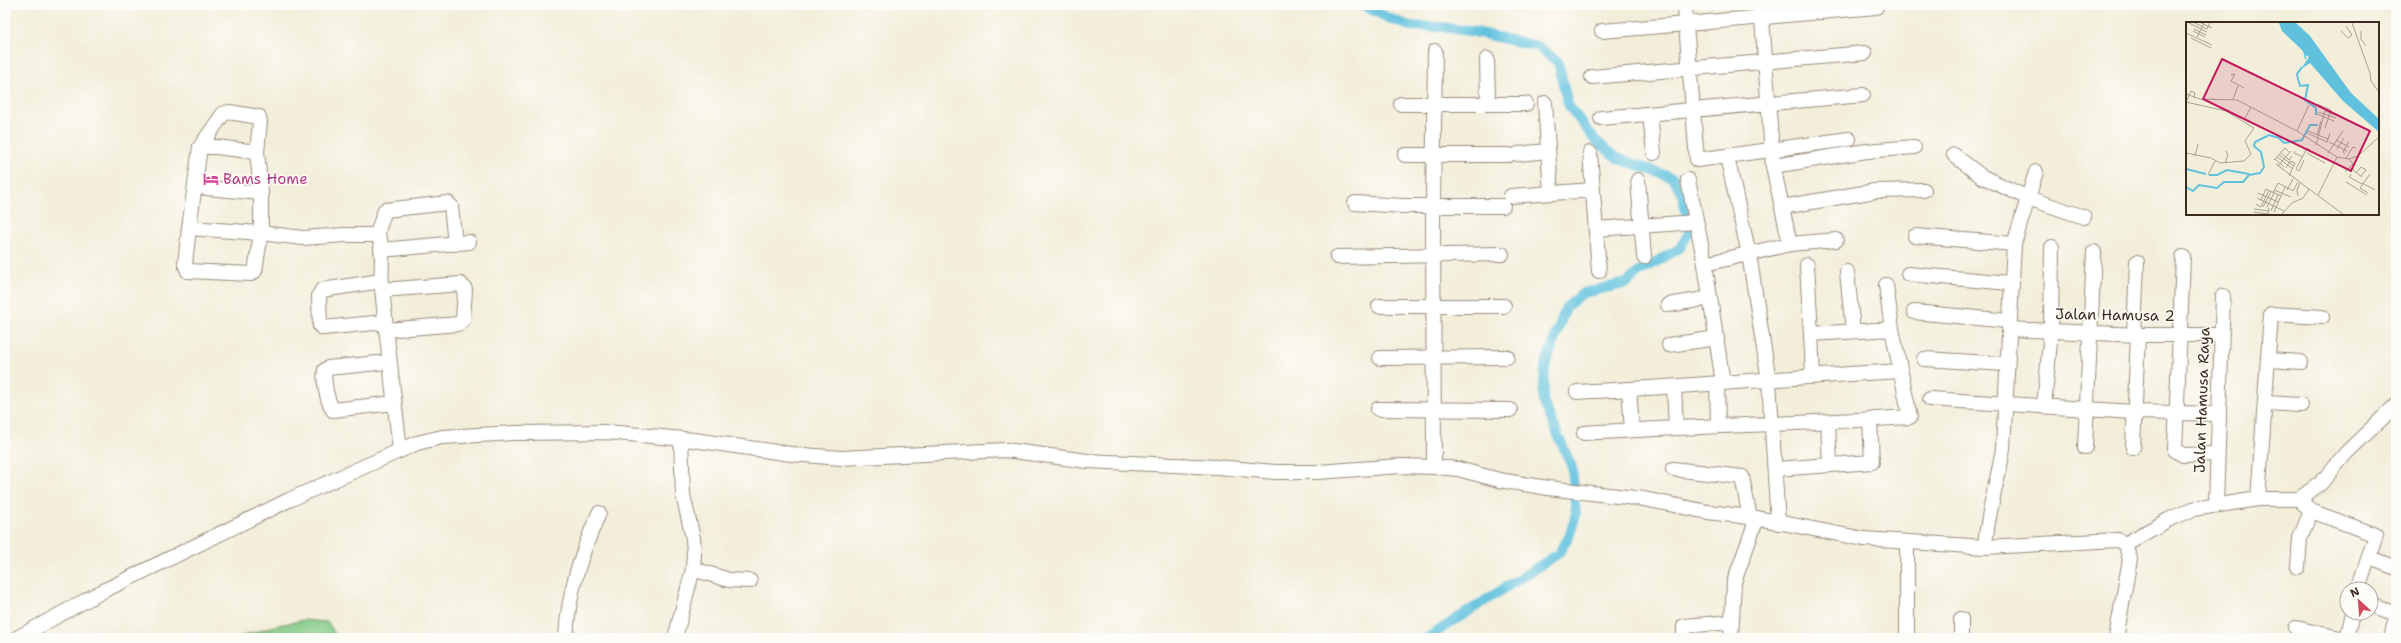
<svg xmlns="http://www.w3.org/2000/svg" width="2401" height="643" font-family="'Shantell Sans',sans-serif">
	<rect width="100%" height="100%" fill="#fdfcf7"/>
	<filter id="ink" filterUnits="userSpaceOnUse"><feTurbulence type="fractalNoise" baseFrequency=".025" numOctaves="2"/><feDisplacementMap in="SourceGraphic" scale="8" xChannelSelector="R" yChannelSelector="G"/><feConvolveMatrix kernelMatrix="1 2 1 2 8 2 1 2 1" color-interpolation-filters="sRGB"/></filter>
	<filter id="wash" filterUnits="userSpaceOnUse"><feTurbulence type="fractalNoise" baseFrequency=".012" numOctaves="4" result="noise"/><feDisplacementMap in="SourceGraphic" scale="16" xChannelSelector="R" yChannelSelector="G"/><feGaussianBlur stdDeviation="0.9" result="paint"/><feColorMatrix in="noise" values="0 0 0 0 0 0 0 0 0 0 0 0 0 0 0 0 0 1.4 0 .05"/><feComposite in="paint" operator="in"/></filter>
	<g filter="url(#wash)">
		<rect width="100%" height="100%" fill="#f3eeda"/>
		<path fill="#82ca86" stroke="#5e7a52" d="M 304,620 L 328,622 L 337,638 L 236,638 L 278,625 Z"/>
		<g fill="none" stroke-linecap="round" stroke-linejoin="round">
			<path stroke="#5fc1de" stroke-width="10" d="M 1363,5 L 1388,18 L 1410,26 L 1442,27 L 1475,32 L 1537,46 L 1558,62 L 1568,105 L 1595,140 L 1617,158 L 1673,178 L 1682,193 L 1690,231 L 1680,248 L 1639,272 L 1627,283 L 1583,293 L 1566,307 L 1545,366 L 1543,401 L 1572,467 L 1576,515 L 1569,537 L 1558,554 L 1427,638"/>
		</g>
	</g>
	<g filter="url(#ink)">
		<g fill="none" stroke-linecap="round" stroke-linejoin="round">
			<defs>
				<g id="minor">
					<path d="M 1761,5 L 1773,166 L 1790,244"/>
					<path d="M 1602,31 L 1686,24 L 1685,5"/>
					<path d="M 1487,59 L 1488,103"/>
					<path d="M 1592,77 L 1865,53"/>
					<path d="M 1545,103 L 1551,193"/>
					<path d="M 1401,104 L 1526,104"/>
					<path d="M 1650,114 L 1654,153"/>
					<path d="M 1601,118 L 1863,95"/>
					<path d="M 1849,139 L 1697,160 L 1686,24 L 1876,7"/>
					<path d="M 257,152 L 216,147 L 200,147 L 223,114 L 229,112 L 259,117 L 260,122 L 257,152 L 261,193 L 261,233 L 303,238 L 345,235 L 378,235 C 385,250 380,270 382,287 C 387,342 394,396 400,451"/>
					<path d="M 1590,153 L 1599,271"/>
					<path d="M 1518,154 L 1548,151"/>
					<path d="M 1405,155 L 1509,155"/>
					<path d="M 1954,155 L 1981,176 L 2028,198 L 2084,217"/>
					<path d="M 1727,157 L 1749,254 L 1769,381 L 1778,523"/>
					<path d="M 1773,166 L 1867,151 L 1914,147"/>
					<path d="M 1638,180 L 1644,257"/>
					<path d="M 1688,180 L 1705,264 L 1723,383"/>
					<path d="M 196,187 L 261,193"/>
					<path d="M 1511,196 L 1593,190"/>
					<path d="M 1355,203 L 1403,206 L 1503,206"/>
					<path d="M 1782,207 L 1875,191 L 1924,190"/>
					<path d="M 189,228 L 261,233 L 255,271 L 251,274 L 188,271 L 185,264 Z"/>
					<path d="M 189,228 L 200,147"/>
					<path d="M 1596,229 L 1696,222"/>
					<path d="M 377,234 L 385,210 L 448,203 L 451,206 L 455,244"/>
					<path d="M 1915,236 L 2014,244"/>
					<path d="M 381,250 L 469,242"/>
					<path d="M 1337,257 L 1502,254"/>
					<path d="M 2183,257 L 2175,450 L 2183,455 L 2217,454"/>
					<path d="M 1705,264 L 1790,244 L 1836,240"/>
					<path d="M 1807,265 L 1811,334 L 1892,329"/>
					<path d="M 1847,272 L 1853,331"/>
					<path d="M 1908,274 L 2010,283"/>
					<path d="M 381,281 L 322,290 L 319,295 L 320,326 L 323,328 L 385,322"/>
					<path d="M 382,290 L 461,284 L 465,289 L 463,320 L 458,324 L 386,330"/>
					<path d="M 1668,305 L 1710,298"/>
					<path d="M 1379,306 L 1504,306"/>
					<path d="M 1914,312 L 2009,321"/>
					<path d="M 2009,329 L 2138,335 L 2221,335"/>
					<path d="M 1811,334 L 1813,376"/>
					<path d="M 2134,334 L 2137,262"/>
					<path d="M 1669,345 L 1717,338"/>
					<path d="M 1380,358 L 1507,357"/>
					<path d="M 1924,359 L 2006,364"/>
					<path d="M 2268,360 L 2301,362"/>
					<path d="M 388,362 L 328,368 L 325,370 C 323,381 327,401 333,410 L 394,403"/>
					<path d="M 1717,384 L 1718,425"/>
					<path d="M 1674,387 L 1676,428"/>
					<path d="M 1629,389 L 1632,430"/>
					<path d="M 1577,392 C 1685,387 1792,377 1900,371"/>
					<path d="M 1930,399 L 2134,412 L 2219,414"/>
					<path d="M 2265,403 L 2301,405"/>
					<path d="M 2044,406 L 2051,331 L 2052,247"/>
					<path d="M 1378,409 L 1510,410"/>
					<path d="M 1828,422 L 1830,465"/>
					<path d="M 1584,433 C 1693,426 1801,424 1910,417 L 1892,329 L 1886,285"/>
					<path d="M 2085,447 L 2094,252"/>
					<path d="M 2133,448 L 2138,335"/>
					<path d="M 1434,467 L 1433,205 L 1435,51"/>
					<path d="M 1673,469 L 1742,477 L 1750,518"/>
					<path d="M 1776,469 L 1872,462 L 1870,419"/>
					<path d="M 2258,499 L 2271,314 L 2322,317"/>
					<path d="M 2299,499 L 2311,511 L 2376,535 L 2358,589"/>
					<path d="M 2216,505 L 2223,296"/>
					<path d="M 2125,544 L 2168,520 L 2193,509 L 2258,499 L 2299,499 L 2321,483 L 2346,453 L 2396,405"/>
					<path d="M 1985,547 C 1987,513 1998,482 2003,448 L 2014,244 L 2036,172"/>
					<path d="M 2370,558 L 2396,568"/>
					<path d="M 2298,567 L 2300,538 L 2311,511"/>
					<path d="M 693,569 L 729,580 L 750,581"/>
					<path d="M 2371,605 L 2396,614"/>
					<path d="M 2296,628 L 2340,638"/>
					<path d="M 17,638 L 101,592 L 289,500 L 417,443 L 442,437 L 514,433 L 607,432 L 694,440 L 791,454 L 841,458 L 1006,450 L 1087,461 L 1217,467 L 1275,472 L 1318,472 L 1400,466 L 1434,467 L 1458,469 L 1499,480 L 1548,488 L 1644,499 L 1708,512 L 1757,518 L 1864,539 L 1985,547 L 2118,540 L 2125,544 L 2130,559 L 2116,638"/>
					<path d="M 566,638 C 568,592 581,554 599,513"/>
					<path d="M 675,638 L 693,569 L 694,554 L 693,538 L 683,495 L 681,439"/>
					<path d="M 1684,638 L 1684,626 L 1731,622"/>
					<path d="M 1731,638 L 1734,582 L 1757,518"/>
					<path d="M 1907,638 L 1907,543"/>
					<path d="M 1961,638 L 1961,619"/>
					<path d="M 2347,638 L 2353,613"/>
					<path d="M 2391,638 L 2396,618"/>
				</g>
			</defs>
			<use href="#minor" stroke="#978c7c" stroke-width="16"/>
			<use href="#minor" stroke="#fff" stroke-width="14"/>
		</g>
	</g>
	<defs>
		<symbol id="hotel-bare" viewBox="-9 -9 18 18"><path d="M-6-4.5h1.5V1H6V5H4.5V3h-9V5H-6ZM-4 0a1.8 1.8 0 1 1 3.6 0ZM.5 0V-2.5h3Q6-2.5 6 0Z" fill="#d1479c" stroke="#fdfcf7" stroke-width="2.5" paint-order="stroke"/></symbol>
	</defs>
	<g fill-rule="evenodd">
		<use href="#hotel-bare" x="200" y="168" width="22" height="22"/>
	</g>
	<g text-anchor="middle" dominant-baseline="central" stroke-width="3" stroke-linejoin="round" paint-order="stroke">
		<g font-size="15" fill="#b23c85" stroke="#fdfcf7" text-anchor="start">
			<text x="223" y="179">Bams Home</text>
		</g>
		<g font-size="15" fill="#3b2a1e" stroke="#fdfcf7">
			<text transform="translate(2115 315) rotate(1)">Jalan Hamusa 2</text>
			<text transform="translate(2202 400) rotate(-88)">Jalan Hamusa Raya</text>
		</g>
	</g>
	<g transform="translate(2186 22)">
		<rect width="193" height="193" fill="#f3eeda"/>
		<path d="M 93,1 L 110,1 L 124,14 L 165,71 L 193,97 L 193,110 L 157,79 L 124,41 L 115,47 L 123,35 L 119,33 L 121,37 L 119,37 L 117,29 L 96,9 Z" fill="#5fc1de"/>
		<path fill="none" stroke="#5fc1de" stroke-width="2" d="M 116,45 L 111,52 L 112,57 L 114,64 L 122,63 L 119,78 L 130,86 L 130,93M 0,147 L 20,152M 23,153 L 31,153 L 41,148 L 63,152M 0,165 L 7,169 L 13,163 L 31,166 L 38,160 L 57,160 L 63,153 L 74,151 L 78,145 L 75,130 L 68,124 L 69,120 L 83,113 L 93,116 L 98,121 L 116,118 L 124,103 L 132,103"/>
		<path fill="none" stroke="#a9a08f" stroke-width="1" d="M 3,1 L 21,10M 9,1 L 21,7 L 24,1M 15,1 L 26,6M 166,1 L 184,51 L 185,59 L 193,70M 8,7 L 20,13M 7,9 L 19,15M 155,9 L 162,16 L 164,15 L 166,13 L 160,4M 175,9 L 175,17 L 180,24M 0,11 L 26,23M 11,15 L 18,1M 5,16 L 25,26M 45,53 L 49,52 L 45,59 L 58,66M 0,72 L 14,77 L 51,78 L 111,109 L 151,135 L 163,137 L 172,134 L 193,115M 47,77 L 52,64M 0,80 L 40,89 L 68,106 L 59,119 L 65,132 L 58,139 L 34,141 L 25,136 L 0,131M 0,80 L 5,69 L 9,71 L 8,76M 131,82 L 145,88 L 139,106M 132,90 L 150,96M 131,92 L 148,99M 58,98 L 65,85M 111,109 L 123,83M 122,109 L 142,117M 121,111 L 141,120 L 144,111M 131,113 L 135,99M 150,118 L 163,125M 143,120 L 161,129M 130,123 L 139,89 L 152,94M 151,127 L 158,116M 109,129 L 108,131 L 117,135M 95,131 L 103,138 L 106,134M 121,131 L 139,141M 142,131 L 157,109M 159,132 L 157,130 L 163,119M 93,133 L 108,144M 9,134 L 12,122M 91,135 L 107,147M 160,136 L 167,125 L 170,126M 89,137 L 98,145M 88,138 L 99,126 L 104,131M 118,138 L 113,149 L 110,147 L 121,126 L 124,128M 39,141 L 42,133 L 40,129M 90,142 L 123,167M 92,144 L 105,129M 163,145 L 176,155M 100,146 L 104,139 L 109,141 L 103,154M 159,150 L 167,142 L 163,137M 170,151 L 175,145 L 180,148 L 175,154M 165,152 L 163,155 L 176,162M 22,153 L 29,139M 160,160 L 181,173M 176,161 L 189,168M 102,166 L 107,169 L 112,160M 88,168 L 105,175M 101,168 L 107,157M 72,171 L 92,180M 87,171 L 92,161 L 102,166M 182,171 L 174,166 L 184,152M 132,173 L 151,135M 112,174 L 111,168 L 114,161M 71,176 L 98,189M 75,178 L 80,167 L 95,174M 70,182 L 75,185 L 83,168M 77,185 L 85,170M 81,185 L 88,171M 68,187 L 82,189M 85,189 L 92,173M 68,190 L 82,192 L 83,186M 88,190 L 99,165M 96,192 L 106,181 L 117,176 L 123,167 L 157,192"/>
		<path fill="#c2185b" fill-opacity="0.15" stroke="#c2185b" stroke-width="2" d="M 36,37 L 184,109 L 165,149 L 17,77 Z"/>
		<rect width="193" height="193" fill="none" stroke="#3b2a1e" stroke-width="2"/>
	</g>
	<rect width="2401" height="643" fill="none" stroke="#fdfcf7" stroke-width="20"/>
	<g transform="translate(2359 601) rotate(334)"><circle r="19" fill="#fdfcf7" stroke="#afa8a0"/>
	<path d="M0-3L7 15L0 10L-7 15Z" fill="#d1495b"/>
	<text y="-6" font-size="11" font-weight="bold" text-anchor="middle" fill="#3b2a1e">N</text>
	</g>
</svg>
